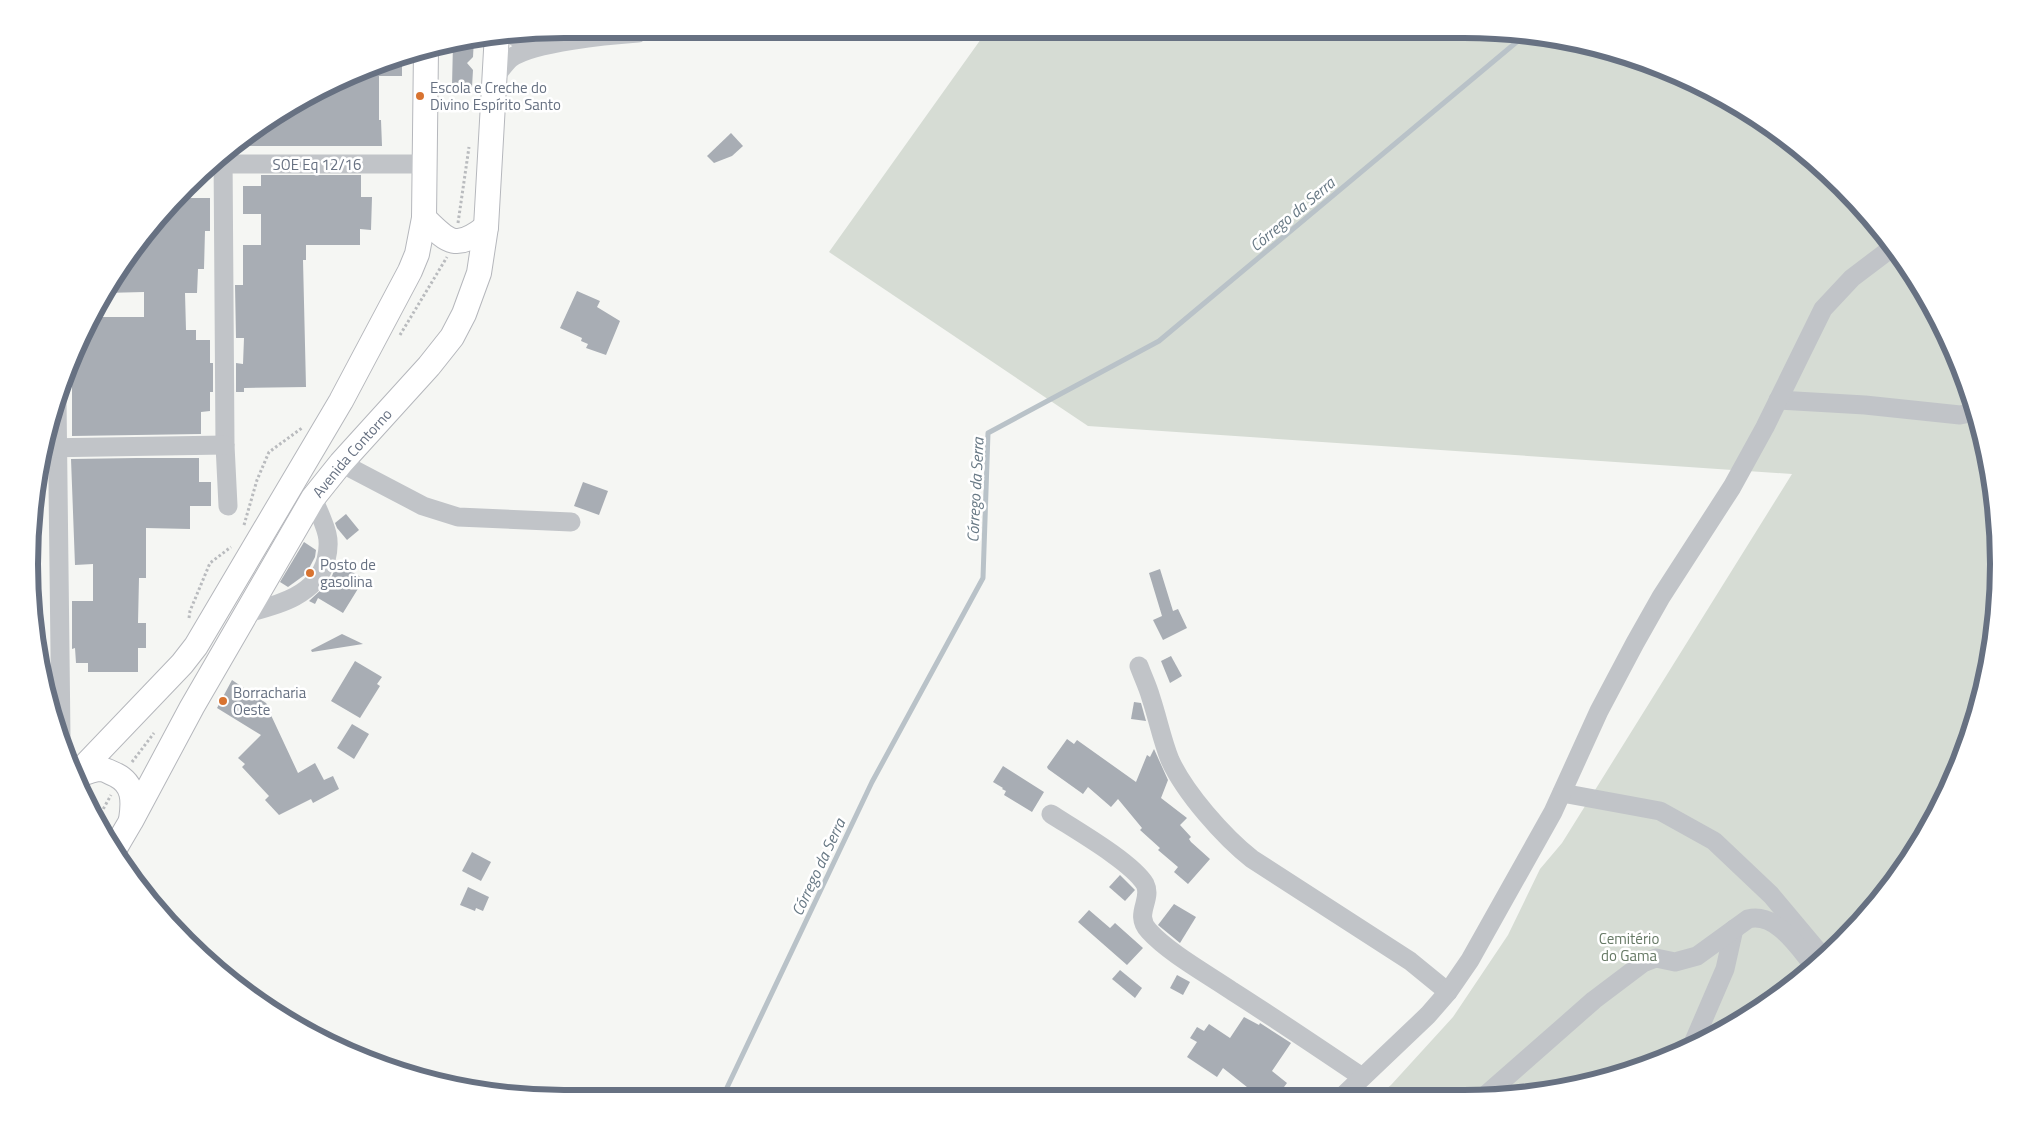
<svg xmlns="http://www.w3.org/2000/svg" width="2027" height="1127" font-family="'Titillium Web',sans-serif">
	<rect width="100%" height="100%" fill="#f5f6f3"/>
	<path fill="#d6dcd4" d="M 1498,30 L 1635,57 L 1731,101 L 1816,162 L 1888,238 L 1943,327 L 1980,425 L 1997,529 L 1994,634 L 1970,736 L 1926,831 L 1842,941 L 1760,1008 L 1636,1070 L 1533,1094 L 1380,1094 L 1391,1085 L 1453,1017 L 1508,935 L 1540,869 L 1562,843 L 1792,474 L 1088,426 L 829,252 L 986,32 Z"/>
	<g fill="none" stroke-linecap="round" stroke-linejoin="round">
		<path stroke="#b9c2c8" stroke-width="5" d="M 723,1096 L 872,782 L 983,578 L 988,433 L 1159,341 L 1525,35"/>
	</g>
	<g fill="#a8adb4">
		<path d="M 474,38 L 473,57 L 467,63 L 473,70 L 472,87 L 452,86 L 453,43 Z"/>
		<path d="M 402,55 L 402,76 L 379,76 L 379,120 L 381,120 L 382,146 L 244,146 L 244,136 L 327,84 L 392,57 Z"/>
		<path d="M 731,133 L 743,146 L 732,156 L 714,163 L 707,156 Z"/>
		<path d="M 261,175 L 361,175 L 361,197 L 372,197 L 371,230 L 360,229 L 360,245 L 306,245 L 306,260 L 303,260 L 306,387 L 244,388 L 244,392 L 236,392 L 236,363 L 243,364 L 244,338 L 236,338 L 235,285 L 243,285 L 243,245 L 261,245 L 261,214 L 243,214 L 243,186 L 261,186 Z"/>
		<path d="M 175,198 L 210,198 L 210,231 L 205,231 L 204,269 L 198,269 L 197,293 L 185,293 L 186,330 L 196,330 L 196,340 L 210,340 L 210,363 L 213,363 L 213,392 L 210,392 L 210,411 L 201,412 L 201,434 L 72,436 L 72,359 L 84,327 L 90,317 L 144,317 L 144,292 L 104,293 L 119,266 Z"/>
		<path d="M 577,291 L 600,301 L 597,307 L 620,321 L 606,355 L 586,348 L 588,344 L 581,341 L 582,338 L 560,328 Z"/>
		<path d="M 137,458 L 199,458 L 199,482 L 211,482 L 211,506 L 190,506 L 190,529 L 146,528 L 146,578 L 139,578 L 138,623 L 146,623 L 146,648 L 138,648 L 138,672 L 88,672 L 88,663 L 76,663 L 75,648 L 72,649 L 72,601 L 93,601 L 93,564 L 75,565 L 71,459 Z"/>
		<path d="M 583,482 L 608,491 L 599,515 L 574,506 Z"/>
		<path d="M 346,514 L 359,530 L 347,540 L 337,528 L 335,523 Z"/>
		<path d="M 304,542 L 316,550 L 315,557 L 306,574 L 288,587 L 280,582 Z"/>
		<path d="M 337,563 L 364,579 L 343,613 L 318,598 L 315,604 L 309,601 L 323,588 L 332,576 Z"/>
		<path d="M 1160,569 L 1173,611 L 1178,609 L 1187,628 L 1163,640 L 1153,620 L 1162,616 L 1149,573 Z"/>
		<path d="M 342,634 L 363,644 L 312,652 L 311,650 Z"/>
		<path d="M 1171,656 L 1182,676 L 1170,683 L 1161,661 Z"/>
		<path d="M 355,661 L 382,677 L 377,684 L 380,686 L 360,718 L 331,701 Z"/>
		<path d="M 232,680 L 266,703 L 272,712 L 270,713 L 298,773 L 315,763 L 324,780 L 333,776 L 339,789 L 313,803 L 311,799 L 279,815 L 265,800 L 269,796 L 242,767 L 245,764 L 238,758 L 261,735 L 217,708 Z"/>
		<path d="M 1134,702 L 1141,703 L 1146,721 L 1131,719 Z"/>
		<path d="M 352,724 L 369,734 L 354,759 L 337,748 Z"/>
		<path d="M 1067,739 L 1074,744 L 1077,740 L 1136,782 L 1147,755 L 1150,757 L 1154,749 L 1168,780 L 1161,798 L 1187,818 L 1180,825 L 1191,837 L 1189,839 L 1191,842 L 1210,859 L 1188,884 L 1174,872 L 1178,867 L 1158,850 L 1160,848 L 1140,830 L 1142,828 L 1118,799 L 1111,807 L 1088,787 L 1083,794 L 1048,769 L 1047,767 Z"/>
		<path d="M 1003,766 L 1044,792 L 1032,812 L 1004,795 L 1006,791 L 1002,789 L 1003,788 L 993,782 Z"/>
		<path d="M 472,852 L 491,862 L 481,881 L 462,871 Z"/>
		<path d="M 1120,875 L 1135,890 L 1125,901 L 1109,887 Z"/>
		<path d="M 468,887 L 489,897 L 483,911 L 476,908 L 475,911 L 460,905 Z"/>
		<path d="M 1174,904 L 1196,917 L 1180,943 L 1158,925 Z"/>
		<path d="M 1089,910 L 1110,928 L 1115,923 L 1143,948 L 1127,965 L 1078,922 Z"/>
		<path d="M 1120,970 L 1142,988 L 1135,998 L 1112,979 Z"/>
		<path d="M 1177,975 L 1190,982 L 1183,995 L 1170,988 Z"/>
		<path d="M 1244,1017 L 1259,1025 L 1260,1023 L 1291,1043 L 1272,1071 L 1287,1083 L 1278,1095 L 1257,1095 L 1223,1068 L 1217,1077 L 1187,1057 L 1197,1042 L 1190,1038 L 1197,1027 L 1204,1031 L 1209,1024 L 1230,1038 Z"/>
	</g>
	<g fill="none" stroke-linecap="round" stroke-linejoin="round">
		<defs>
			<g id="major">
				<path d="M 424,218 C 448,242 455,251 486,227"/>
				<path d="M 74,777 L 182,664 L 196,646 L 341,401 L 410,271 L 417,254 L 424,218 L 426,49"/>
				<path d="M 74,777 C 82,774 93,769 101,769 C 107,770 111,773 116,775 C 134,784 134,801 131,820"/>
				<path id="s1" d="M 114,850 L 131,821 L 192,707 L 313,498 L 341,463 L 429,366 L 452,337 L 464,314 L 479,273 L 486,227 L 497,33"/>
			</g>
		</defs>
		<use href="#major" stroke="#b5b7bc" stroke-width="26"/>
		<g stroke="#b9bbbe" stroke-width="3" stroke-dasharray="2.5 2.5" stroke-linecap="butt">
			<path d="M 458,223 L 469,147"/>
			<path d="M 400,335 L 447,257"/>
			<path d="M 244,525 L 257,480 L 269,452 L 302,428"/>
			<path d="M 189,618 L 190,611 L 210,563 L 231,547"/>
			<path d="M 132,762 L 154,733"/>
			<path d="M 96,822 L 111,795"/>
		</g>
		<g stroke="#c1c4c8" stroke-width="19">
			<path d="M 509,33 L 522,41 L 546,44"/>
			<path d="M 494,79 C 499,72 504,64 511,58 C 533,42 610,35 638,33"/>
			<path d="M 223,152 L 225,445 L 228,506"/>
			<path d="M 210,164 L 424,164"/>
			<path d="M 57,399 L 61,737"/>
			<path d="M 1778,400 L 1865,405 L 1960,415 L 1975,412"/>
			<path d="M 42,448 L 225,445"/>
			<path d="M 341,463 L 423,506 L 458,517 L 571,522"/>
			<path d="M 247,613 C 278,605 317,595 326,560 C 328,552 329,542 327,534 C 324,522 318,510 313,498"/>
			<path d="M 1139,666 C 1143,677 1148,687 1151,698 C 1158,719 1162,740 1170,760 C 1185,793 1224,837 1252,859 L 1410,961 L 1448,992"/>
			<path d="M 1562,793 L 1660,811 L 1714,841 L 1771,895 L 1823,957"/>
			<path d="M 1051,814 C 1074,829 1132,862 1145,884 C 1153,900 1133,914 1149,931 C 1169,953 1207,974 1232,991 C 1276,1019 1319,1048 1362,1077"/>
			<path d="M 1694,1041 L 1725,969 L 1734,929"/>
			<path d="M 1345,1094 L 1428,1015 L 1448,992 L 1470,960 L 1553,812 L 1599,711 L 1635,643 L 1661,597 L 1732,487 L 1765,427 L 1823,309 L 1852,278 L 1893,247"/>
			<path d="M 1487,1094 L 1594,1000 L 1643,963 L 1656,958 L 1675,962 L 1697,956 L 1748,919 C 1776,912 1798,947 1813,965"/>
		</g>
		<use href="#major" stroke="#fff" stroke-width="24"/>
	</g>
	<g fill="#d87330" stroke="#fff" stroke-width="2">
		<circle cx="420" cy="96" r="5"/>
		<circle cx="310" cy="573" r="5"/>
		<circle cx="223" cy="701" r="5"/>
	</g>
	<g text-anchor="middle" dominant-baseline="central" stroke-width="5" stroke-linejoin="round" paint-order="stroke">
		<g font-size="15" fill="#677182" stroke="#fff" text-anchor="start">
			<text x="430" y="87">Escola e Creche do<tspan x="430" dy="17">Divino Espírito Santo</tspan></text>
			<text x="320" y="564">Posto de<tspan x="320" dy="17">gasolina</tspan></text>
			<text x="233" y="692">Borracharia<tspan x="233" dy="17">Oeste</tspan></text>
		</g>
		<g font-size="15" fill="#677182" stroke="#fff">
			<text x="317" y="164">SOE Eq 12/16</text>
			<text stroke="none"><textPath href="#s1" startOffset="464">Avenida Contorno</textPath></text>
		</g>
		<g font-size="15" fill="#667965" stroke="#fff">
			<text x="1629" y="938">Cemitério<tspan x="1629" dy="17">do Gama</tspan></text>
		</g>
		<g font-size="16" font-style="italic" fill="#687985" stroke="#fff">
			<text transform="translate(1292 214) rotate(-40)">Córrego da Serra</text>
			<text transform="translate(975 490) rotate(-87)">Córrego da Serra</text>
			<text transform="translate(818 867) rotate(-65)">Córrego da Serra</text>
		</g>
	</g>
	<path d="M0 0H2027V1127H0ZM564 38H1464A526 526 0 0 1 1990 564V564A526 526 0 0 1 1464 1090H564A526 526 0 0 1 38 564V564A526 526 0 0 1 564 38Z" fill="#fff" fill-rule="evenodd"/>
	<path fill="none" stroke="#677182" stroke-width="6" d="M564 38H1464A526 526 0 0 1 1990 564V564A526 526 0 0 1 1464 1090H564A526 526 0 0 1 38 564V564A526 526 0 0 1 564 38Z"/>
</svg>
